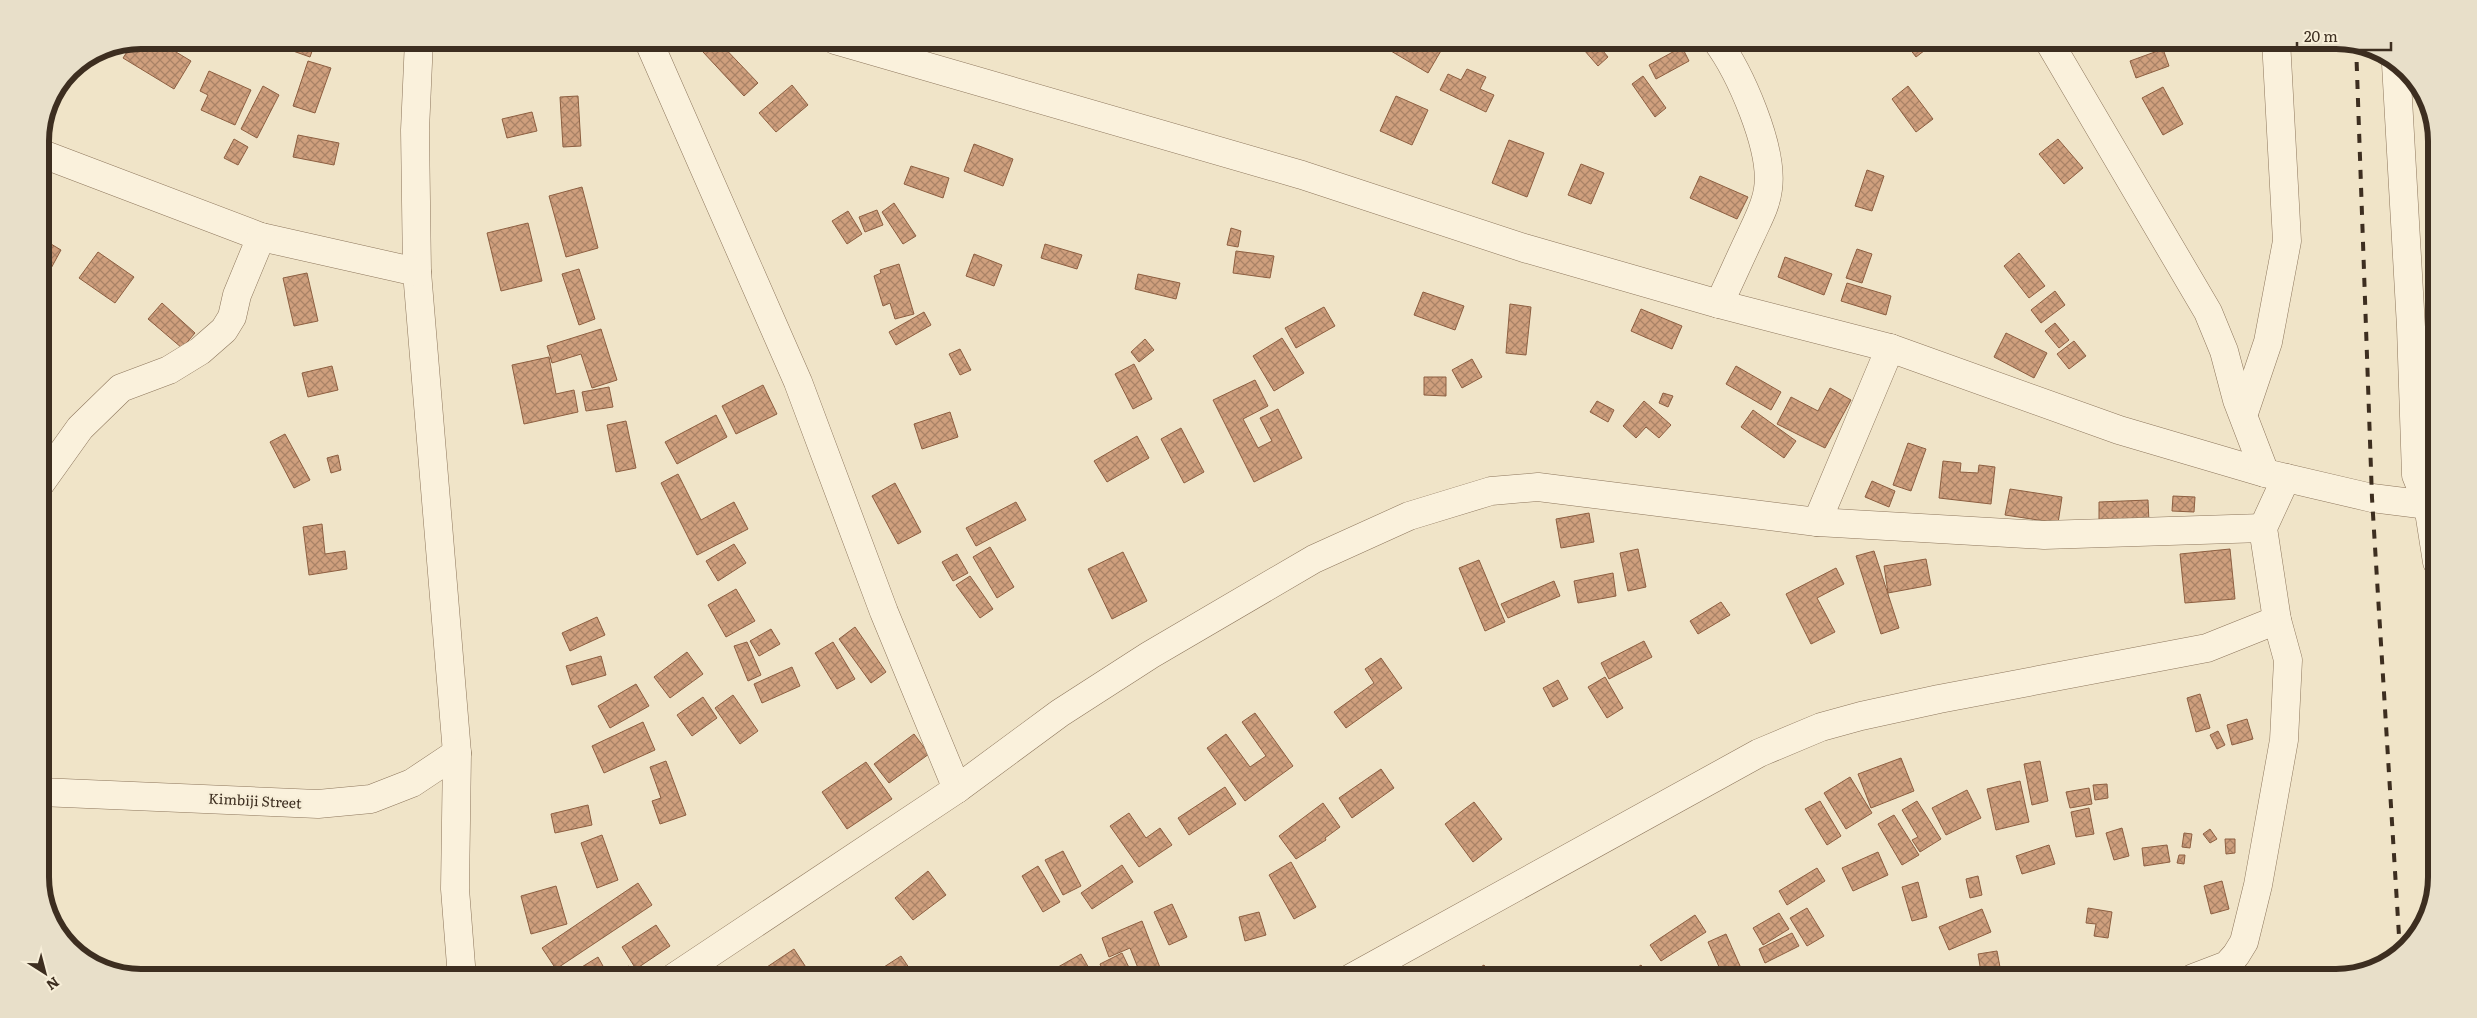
<svg xmlns="http://www.w3.org/2000/svg" width="2477" height="1018" font-family="Literata,serif">
	<defs>
		<pattern id="building-cross-hatch" width="8" height="8" patternUnits="userSpaceOnUse" patternTransform="scale(1.25)"><rect width="8" height="8" fill="#cf9f7d"/><path d="M0 0l8 8M0 8l8-8" fill="none" stroke="#a98266"/></pattern>
	</defs>
	<rect width="100%" height="100%" fill="#f0e4c8"/>
	<g fill="url(#building-cross-hatch)" stroke="#8d5f41">
		<path d="M 141,40 L 156,40 L 191,61 L 174,89 L 123,58 L 134,41 Z"/>
		<path d="M 297,40 L 316,40 L 310,57 L 293,51 Z"/>
		<path d="M 717,40 L 758,83 L 744,96 L 703,52 Z"/>
		<path d="M 1398,40 L 1428,40 L 1442,49 L 1428,73 L 1391,51 Z"/>
		<path d="M 1579,40 L 1594,40 L 1608,57 L 1598,66 L 1577,42 Z"/>
		<path d="M 1903,40 L 1929,40 L 1933,44 L 1916,57 Z"/>
		<path d="M 1682,47 L 1689,61 L 1656,79 L 1649,65 Z"/>
		<path d="M 2163,49 L 2169,66 L 2136,78 L 2130,61 Z"/>
		<path d="M 308,61 L 331,68 L 315,113 L 293,106 Z"/>
		<path d="M 1467,69 L 1486,77 L 1480,89 L 1494,95 L 1486,112 L 1440,90 L 1448,74 L 1461,80 Z"/>
		<path d="M 209,71 L 251,90 L 235,125 L 201,110 L 208,95 L 200,91 Z"/>
		<path d="M 1643,76 L 1666,108 L 1655,117 L 1632,84 Z"/>
		<path d="M 792,85 L 808,105 L 776,132 L 759,113 Z"/>
		<path d="M 263,86 L 279,95 L 257,138 L 241,129 Z"/>
		<path d="M 1908,86 L 1933,119 L 1916,132 L 1892,99 Z"/>
		<path d="M 2163,87 L 2183,124 L 2163,135 L 2142,98 Z"/>
		<path d="M 578,96 L 581,146 L 563,147 L 560,97 Z"/>
		<path d="M 1396,96 L 1428,110 L 1412,145 L 1380,131 Z"/>
		<path d="M 532,112 L 537,131 L 507,138 L 502,119 Z"/>
		<path d="M 298,135 L 339,143 L 334,165 L 293,157 Z"/>
		<path d="M 234,139 L 248,147 L 238,165 L 224,158 Z"/>
		<path d="M 2058,139 L 2083,168 L 2064,184 L 2039,154 Z"/>
		<path d="M 1509,140 L 1544,153 L 1527,197 L 1492,183 Z"/>
		<path d="M 974,144 L 1013,159 L 1003,186 L 964,171 Z"/>
		<path d="M 1581,164 L 1604,173 L 1591,204 L 1568,195 Z"/>
		<path d="M 911,166 L 949,178 L 943,198 L 904,184 Z"/>
		<path d="M 1867,170 L 1884,176 L 1872,211 L 1855,206 Z"/>
		<path d="M 1700,176 L 1748,197 L 1737,219 L 1690,198 Z"/>
		<path d="M 582,187 L 598,248 L 566,257 L 549,196 Z"/>
		<path d="M 894,203 L 916,236 L 903,244 L 882,212 Z"/>
		<path d="M 877,210 L 883,225 L 865,232 L 859,217 Z"/>
		<path d="M 848,211 L 862,234 L 847,244 L 832,221 Z"/>
		<path d="M 528,223 L 542,281 L 501,291 L 487,233 Z"/>
		<path d="M 1231,228 L 1241,231 L 1238,247 L 1227,245 Z"/>
		<path d="M 40,231 L 45,234 L 40,242 Z"/>
		<path d="M 51,244 L 61,250 L 49,272 L 40,267 L 40,262 Z"/>
		<path d="M 1045,244 L 1082,255 L 1077,269 L 1041,258 Z"/>
		<path d="M 1857,249 L 1872,254 L 1862,283 L 1846,278 Z"/>
		<path d="M 1236,251 L 1274,256 L 1270,278 L 1233,273 Z"/>
		<path d="M 98,252 L 134,277 L 115,303 L 79,278 Z"/>
		<path d="M 2019,253 L 2045,286 L 2029,298 L 2004,266 Z"/>
		<path d="M 974,254 L 1002,265 L 994,286 L 966,276 Z"/>
		<path d="M 1785,257 L 1832,274 L 1824,295 L 1778,277 Z"/>
		<path d="M 899,264 L 914,314 L 895,319 L 890,303 L 883,306 L 874,276 L 881,273 L 880,270 Z"/>
		<path d="M 579,269 L 595,319 L 579,325 L 562,274 Z"/>
		<path d="M 307,273 L 318,321 L 294,326 L 283,278 Z"/>
		<path d="M 1138,274 L 1180,283 L 1176,299 L 1135,289 Z"/>
		<path d="M 1847,283 L 1891,296 L 1886,315 L 1841,301 Z"/>
		<path d="M 2055,291 L 2065,305 L 2041,323 L 2031,310 Z"/>
		<path d="M 1423,292 L 1464,306 L 1455,330 L 1414,315 Z"/>
		<path d="M 162,303 L 195,333 L 182,348 L 148,319 Z"/>
		<path d="M 1510,304 L 1531,307 L 1526,355 L 1506,353 Z"/>
		<path d="M 1324,307 L 1335,326 L 1296,348 L 1285,328 Z"/>
		<path d="M 1641,309 L 1682,326 L 1672,349 L 1631,331 Z"/>
		<path d="M 924,312 L 931,325 L 896,345 L 889,332 Z"/>
		<path d="M 2055,323 L 2069,340 L 2059,348 L 2045,331 Z"/>
		<path d="M 601,329 L 617,380 L 592,388 L 581,354 L 552,363 L 547,346 Z"/>
		<path d="M 2006,333 L 2047,353 L 2034,378 L 1994,357 Z"/>
		<path d="M 1282,338 L 1304,373 L 1274,391 L 1253,356 Z"/>
		<path d="M 1145,339 L 1154,350 L 1139,362 L 1131,352 Z"/>
		<path d="M 2074,341 L 2086,356 L 2069,369 L 2057,354 Z"/>
		<path d="M 960,349 L 971,370 L 960,375 L 949,354 Z"/>
		<path d="M 549,357 L 556,394 L 574,390 L 578,412 L 524,424 L 512,365 Z"/>
		<path d="M 1472,359 L 1482,377 L 1462,388 L 1452,370 Z"/>
		<path d="M 1134,364 L 1152,399 L 1133,409 L 1115,374 Z"/>
		<path d="M 332,366 L 338,390 L 308,397 L 302,373 Z"/>
		<path d="M 1736,366 L 1781,392 L 1771,410 L 1726,384 Z"/>
		<path d="M 1424,377 L 1446,377 L 1446,396 L 1424,395 Z"/>
		<path d="M 1255,380 L 1268,406 L 1243,419 L 1258,448 L 1272,441 L 1260,418 L 1278,409 L 1302,458 L 1254,482 L 1213,400 Z"/>
		<path d="M 763,385 L 777,414 L 736,434 L 722,406 Z"/>
		<path d="M 609,387 L 613,407 L 586,411 L 582,392 Z"/>
		<path d="M 1830,388 L 1851,400 L 1825,448 L 1777,424 L 1791,397 L 1818,411 Z"/>
		<path d="M 1663,393 L 1673,396 L 1668,407 L 1659,403 Z"/>
		<path d="M 1597,401 L 1614,410 L 1608,422 L 1590,412 Z"/>
		<path d="M 1644,401 L 1671,425 L 1659,438 L 1646,427 L 1636,438 L 1623,426 Z"/>
		<path d="M 1753,410 L 1796,441 L 1784,458 L 1741,427 Z"/>
		<path d="M 950,412 L 958,437 L 922,449 L 914,424 Z"/>
		<path d="M 716,415 L 727,437 L 677,464 L 665,442 Z"/>
		<path d="M 626,421 L 636,468 L 616,472 L 607,425 Z"/>
		<path d="M 1181,428 L 1204,472 L 1184,483 L 1161,439 Z"/>
		<path d="M 285,434 L 310,480 L 294,488 L 270,442 Z"/>
		<path d="M 1137,436 L 1149,458 L 1107,482 L 1094,461 Z"/>
		<path d="M 1908,443 L 1926,449 L 1911,491 L 1893,485 Z"/>
		<path d="M 338,455 L 341,470 L 331,473 L 327,458 Z"/>
		<path d="M 1943,461 L 1961,463 L 1960,472 L 1978,473 L 1979,465 L 1995,467 L 1991,504 L 1939,498 Z"/>
		<path d="M 678,474 L 701,520 L 734,502 L 748,529 L 697,555 L 661,483 Z"/>
		<path d="M 1872,481 L 1895,491 L 1889,507 L 1865,497 Z"/>
		<path d="M 895,483 L 921,532 L 898,544 L 872,496 Z"/>
		<path d="M 2010,489 L 2062,497 L 2058,523 L 2005,515 Z"/>
		<path d="M 2173,496 L 2195,497 L 2194,512 L 2172,511 Z"/>
		<path d="M 2148,500 L 2149,523 L 2099,524 L 2099,502 Z"/>
		<path d="M 1016,502 L 1026,520 L 976,546 L 966,528 Z"/>
		<path d="M 1589,513 L 1594,542 L 1561,548 L 1556,519 Z"/>
		<path d="M 322,524 L 325,554 L 345,551 L 347,569 L 309,575 L 303,527 Z"/>
		<path d="M 734,544 L 746,563 L 718,581 L 706,561 Z"/>
		<path d="M 990,547 L 1014,587 L 997,598 L 973,557 Z"/>
		<path d="M 1638,549 L 1646,587 L 1628,591 L 1620,553 Z"/>
		<path d="M 2230,549 L 2235,599 L 2185,603 L 2180,554 Z"/>
		<path d="M 1874,551 L 1899,628 L 1881,634 L 1856,556 Z"/>
		<path d="M 1123,552 L 1147,601 L 1112,619 L 1088,569 Z"/>
		<path d="M 957,554 L 968,573 L 953,581 L 942,562 Z"/>
		<path d="M 1926,559 L 1931,585 L 1888,593 L 1884,566 Z"/>
		<path d="M 1479,560 L 1505,622 L 1485,631 L 1459,568 Z"/>
		<path d="M 1836,568 L 1844,584 L 1817,598 L 1835,632 L 1811,644 L 1786,594 Z"/>
		<path d="M 1613,573 L 1616,596 L 1578,603 L 1574,581 Z"/>
		<path d="M 970,576 L 993,609 L 980,618 L 956,585 Z"/>
		<path d="M 1554,581 L 1560,596 L 1508,618 L 1501,604 Z"/>
		<path d="M 736,589 L 755,621 L 726,637 L 708,605 Z"/>
		<path d="M 1721,602 L 1730,615 L 1698,634 L 1690,621 Z"/>
		<path d="M 597,617 L 605,635 L 570,651 L 562,633 Z"/>
		<path d="M 855,627 L 886,672 L 871,683 L 839,639 Z"/>
		<path d="M 771,629 L 780,644 L 759,656 L 750,641 Z"/>
		<path d="M 1644,641 L 1652,657 L 1609,679 L 1601,663 Z"/>
		<path d="M 747,642 L 761,675 L 748,681 L 734,646 Z"/>
		<path d="M 833,642 L 855,679 L 837,689 L 815,653 Z"/>
		<path d="M 687,652 L 703,674 L 670,698 L 654,677 Z"/>
		<path d="M 601,656 L 606,675 L 572,685 L 566,666 Z"/>
		<path d="M 1381,658 L 1402,688 L 1346,728 L 1334,712 L 1374,683 L 1365,669 Z"/>
		<path d="M 792,667 L 800,686 L 762,703 L 754,684 Z"/>
		<path d="M 1605,677 L 1623,708 L 1607,718 L 1588,687 Z"/>
		<path d="M 1558,680 L 1568,699 L 1553,707 L 1543,688 Z"/>
		<path d="M 636,684 L 649,706 L 610,728 L 598,706 Z"/>
		<path d="M 2200,694 L 2210,728 L 2196,732 L 2187,698 Z"/>
		<path d="M 733,695 L 758,731 L 740,744 L 715,708 Z"/>
		<path d="M 703,697 L 717,718 L 692,736 L 677,715 Z"/>
		<path d="M 1255,713 L 1293,766 L 1245,801 L 1207,748 L 1226,734 L 1250,767 L 1266,756 L 1242,722 Z"/>
		<path d="M 2247,719 L 2253,739 L 2232,745 L 2227,725 Z"/>
		<path d="M 643,722 L 655,750 L 604,773 L 592,746 Z"/>
		<path d="M 2218,731 L 2225,745 L 2217,749 L 2210,735 Z"/>
		<path d="M 914,734 L 929,754 L 889,783 L 874,764 Z"/>
		<path d="M 1901,758 L 1914,791 L 1871,808 L 1858,774 Z"/>
		<path d="M 666,761 L 686,815 L 660,824 L 652,801 L 661,798 L 650,767 Z"/>
		<path d="M 2040,761 L 2048,801 L 2032,805 L 2024,764 Z"/>
		<path d="M 866,762 L 892,799 L 847,829 L 822,792 Z"/>
		<path d="M 1381,769 L 1394,788 L 1352,818 L 1339,798 Z"/>
		<path d="M 1850,777 L 1872,813 L 1846,829 L 1824,793 Z"/>
		<path d="M 2020,781 L 2029,822 L 1996,830 L 1987,789 Z"/>
		<path d="M 2107,784 L 2108,798 L 2095,800 L 2093,785 Z"/>
		<path d="M 1225,787 L 1236,804 L 1189,835 L 1178,818 Z"/>
		<path d="M 2089,788 L 2092,804 L 2070,808 L 2066,792 Z"/>
		<path d="M 1967,790 L 1981,818 L 1946,835 L 1932,808 Z"/>
		<path d="M 1820,801 L 1841,836 L 1827,845 L 1805,809 Z"/>
		<path d="M 1917,801 L 1941,839 L 1920,852 L 1912,840 L 1918,837 L 1902,810 Z"/>
		<path d="M 1474,802 L 1502,839 L 1473,862 L 1445,824 Z"/>
		<path d="M 1323,803 L 1340,827 L 1325,838 L 1326,840 L 1296,859 L 1279,836 Z"/>
		<path d="M 588,805 L 592,825 L 555,833 L 551,814 Z"/>
		<path d="M 2089,808 L 2094,834 L 2076,837 L 2071,812 Z"/>
		<path d="M 1129,813 L 1146,838 L 1160,828 L 1172,845 L 1139,867 L 1110,826 Z"/>
		<path d="M 1894,815 L 1919,855 L 1902,865 L 1878,824 Z"/>
		<path d="M 2122,828 L 2129,856 L 2114,860 L 2106,833 Z"/>
		<path d="M 2210,829 L 2217,839 L 2210,843 L 2203,834 Z"/>
		<path d="M 2184,833 L 2192,834 L 2190,848 L 2182,847 Z"/>
		<path d="M 602,835 L 618,880 L 597,888 L 581,843 Z"/>
		<path d="M 2225,839 L 2235,839 L 2235,853 L 2226,854 Z"/>
		<path d="M 2049,845 L 2055,864 L 2022,874 L 2016,856 Z"/>
		<path d="M 2167,845 L 2170,862 L 2144,866 L 2142,848 Z"/>
		<path d="M 1063,851 L 1081,886 L 1063,895 L 1045,860 Z"/>
		<path d="M 1878,852 L 1888,875 L 1853,891 L 1842,868 Z"/>
		<path d="M 2179,855 L 2185,855 L 2184,864 L 2177,863 Z"/>
		<path d="M 1291,862 L 1316,907 L 1294,919 L 1269,875 Z"/>
		<path d="M 1122,865 L 1133,882 L 1092,909 L 1081,893 Z"/>
		<path d="M 1038,866 L 1060,902 L 1043,912 L 1022,876 Z"/>
		<path d="M 1817,868 L 1825,881 L 1787,905 L 1779,891 Z"/>
		<path d="M 928,871 L 946,895 L 913,920 L 895,898 Z"/>
		<path d="M 1978,876 L 1982,895 L 1970,898 L 1966,879 Z"/>
		<path d="M 2222,881 L 2229,909 L 2211,914 L 2204,886 Z"/>
		<path d="M 1918,882 L 1927,917 L 1912,921 L 1902,887 Z"/>
		<path d="M 638,883 L 652,905 L 556,969 L 542,948 Z"/>
		<path d="M 556,886 L 567,924 L 531,934 L 521,896 Z"/>
		<path d="M 1172,904 L 1187,937 L 1169,945 L 1154,912 Z"/>
		<path d="M 1807,908 L 1824,936 L 1807,946 L 1790,918 Z"/>
		<path d="M 2088,908 L 2112,912 L 2108,938 L 2094,936 L 2096,924 L 2086,923 Z"/>
		<path d="M 1982,909 L 1991,932 L 1949,950 L 1939,927 Z"/>
		<path d="M 1259,912 L 1266,935 L 1245,941 L 1239,917 Z"/>
		<path d="M 1779,913 L 1789,929 L 1763,945 L 1753,928 Z"/>
		<path d="M 1695,915 L 1706,932 L 1661,961 L 1650,945 Z"/>
		<path d="M 1142,921 L 1164,978 L 1142,978 L 1130,948 L 1109,957 L 1102,938 Z"/>
		<path d="M 656,925 L 670,946 L 636,969 L 622,947 Z"/>
		<path d="M 1792,933 L 1799,946 L 1765,963 L 1759,949 Z"/>
		<path d="M 1726,934 L 1744,975 L 1737,978 L 1724,978 L 1708,942 Z"/>
		<path d="M 794,949 L 813,978 L 774,978 L 767,967 Z"/>
		<path d="M 1997,951 L 2002,978 L 1982,978 L 1978,954 Z"/>
		<path d="M 1122,953 L 1134,978 L 1106,978 L 1100,964 Z"/>
		<path d="M 1081,954 L 1091,972 L 1081,978 L 1046,978 L 1044,975 Z"/>
		<path d="M 901,956 L 916,978 L 892,978 L 884,967 Z"/>
		<path d="M 598,957 L 609,977 L 629,966 L 636,978 L 564,978 Z"/>
		<path d="M 1484,965 L 1492,978 L 1462,978 Z"/>
		<path d="M 1641,965 L 1651,978 L 1622,978 Z"/>
	</g>
	<g fill="none" stroke-linecap="round" stroke-linejoin="round">
		<defs>
			<g id="minor">
				<path d="M 419,40 L 415,130 L 417,272 L 457,753 L 455,889 L 462,978"/>
				<path d="M 648,40 L 798,382 L 884,612 L 957,789"/>
				<path d="M 835,40 L 1302,175 L 1524,248 L 1719,304 L 1890,348 L 2119,430 L 2265,473 L 2372,498 L 2428,505 L 2437,508"/>
				<path d="M 1716,40 C 1740,72 1774,149 1768,189 C 1766,206 1758,219 1751,235 C 1740,258 1730,281 1719,304"/>
				<path d="M 2048,40 L 2208,312 L 2224,351 L 2237,400 L 2265,473"/>
				<path d="M 2396,64 L 2411,327 L 2416,475 L 2428,505 L 2437,562"/>
				<path d="M 40,153 L 261,237 L 417,272"/>
				<path d="M 2244,413 L 2268,342 L 2287,241 L 2276,40"/>
				<path d="M 40,484 L 80,428 L 121,388 L 169,370 L 200,351 L 224,330 L 232,317 L 237,295 L 261,237"/>
				<path d="M 1817,522 L 1890,348"/>
				<path d="M 40,792 L 318,804 L 371,799 L 412,783 L 457,753"/>
				<path d="M 673,978 L 957,789 L 1060,713 L 1150,655 L 1314,559 L 1409,516 L 1491,491 L 1538,487 L 1817,522 L 2044,535 L 2263,528"/>
				<path d="M 1351,978 L 1759,753 L 1821,727 L 1861,716 L 1939,699 L 2207,648 L 2277,620"/>
				<path d="M 2193,978 L 2227,965 L 2236,955 L 2244,942 L 2258,885 L 2284,740 L 2288,660 L 2277,620 L 2263,528 L 2286,478"/>
			</g>
		</defs>
		<use href="#minor" stroke="#8d765c" stroke-width="29"/>
		<use href="#minor" stroke="#faf1dc" stroke-width="28"/>
		<path stroke="#3d2e20" stroke-width="4" stroke-dasharray="9 9" stroke-linecap="butt" d="M 2356,44 L 2372,498 L 2400,952"/>
	</g>
	<g text-anchor="middle" dominant-baseline="central" stroke-width="4.5" stroke-linejoin="round" paint-order="stroke">
		<g font-size="14" fill="#3d2e20" stroke="#f7eed8">
			<text transform="translate(255 800) rotate(3)">Kimbiji Street</text>
		</g>
	</g>
	<path d="M0 0H2477V1018H0ZM141 49H2336A92 92 0 0 1 2428 141V877A92 92 0 0 1 2336 969H141A92 92 0 0 1 49 877V141A92 92 0 0 1 141 49Z" fill="#e8dfc9" fill-rule="evenodd"/>
	<path fill="none" stroke="#3d2e20" stroke-width="6" d="M141 49H2336A92 92 0 0 1 2428 141V877A92 92 0 0 1 2336 969H141A92 92 0 0 1 49 877V141A92 92 0 0 1 141 49Z"/>
	<g transform="translate(45 973) rotate(144)" stroke="#f7eed8" stroke-width="4" paint-order="stroke">
	<path d="M0-4L9 19L0 12L-9 19Z" fill="#3d2e20"/>
	<text y="-8" font-size="14" font-weight="bold" text-anchor="middle" fill="#3d2e20">N</text>
	</g>
	<path d="M2297 42v8h94v-8" fill="none" stroke="#3d2e20" stroke-width="2.5"/>
	<text x="2304" y="42" font-size="15" fill="#3d2e20" stroke="#f7eed8" stroke-width="4" paint-order="stroke">20 m</text>
</svg>
